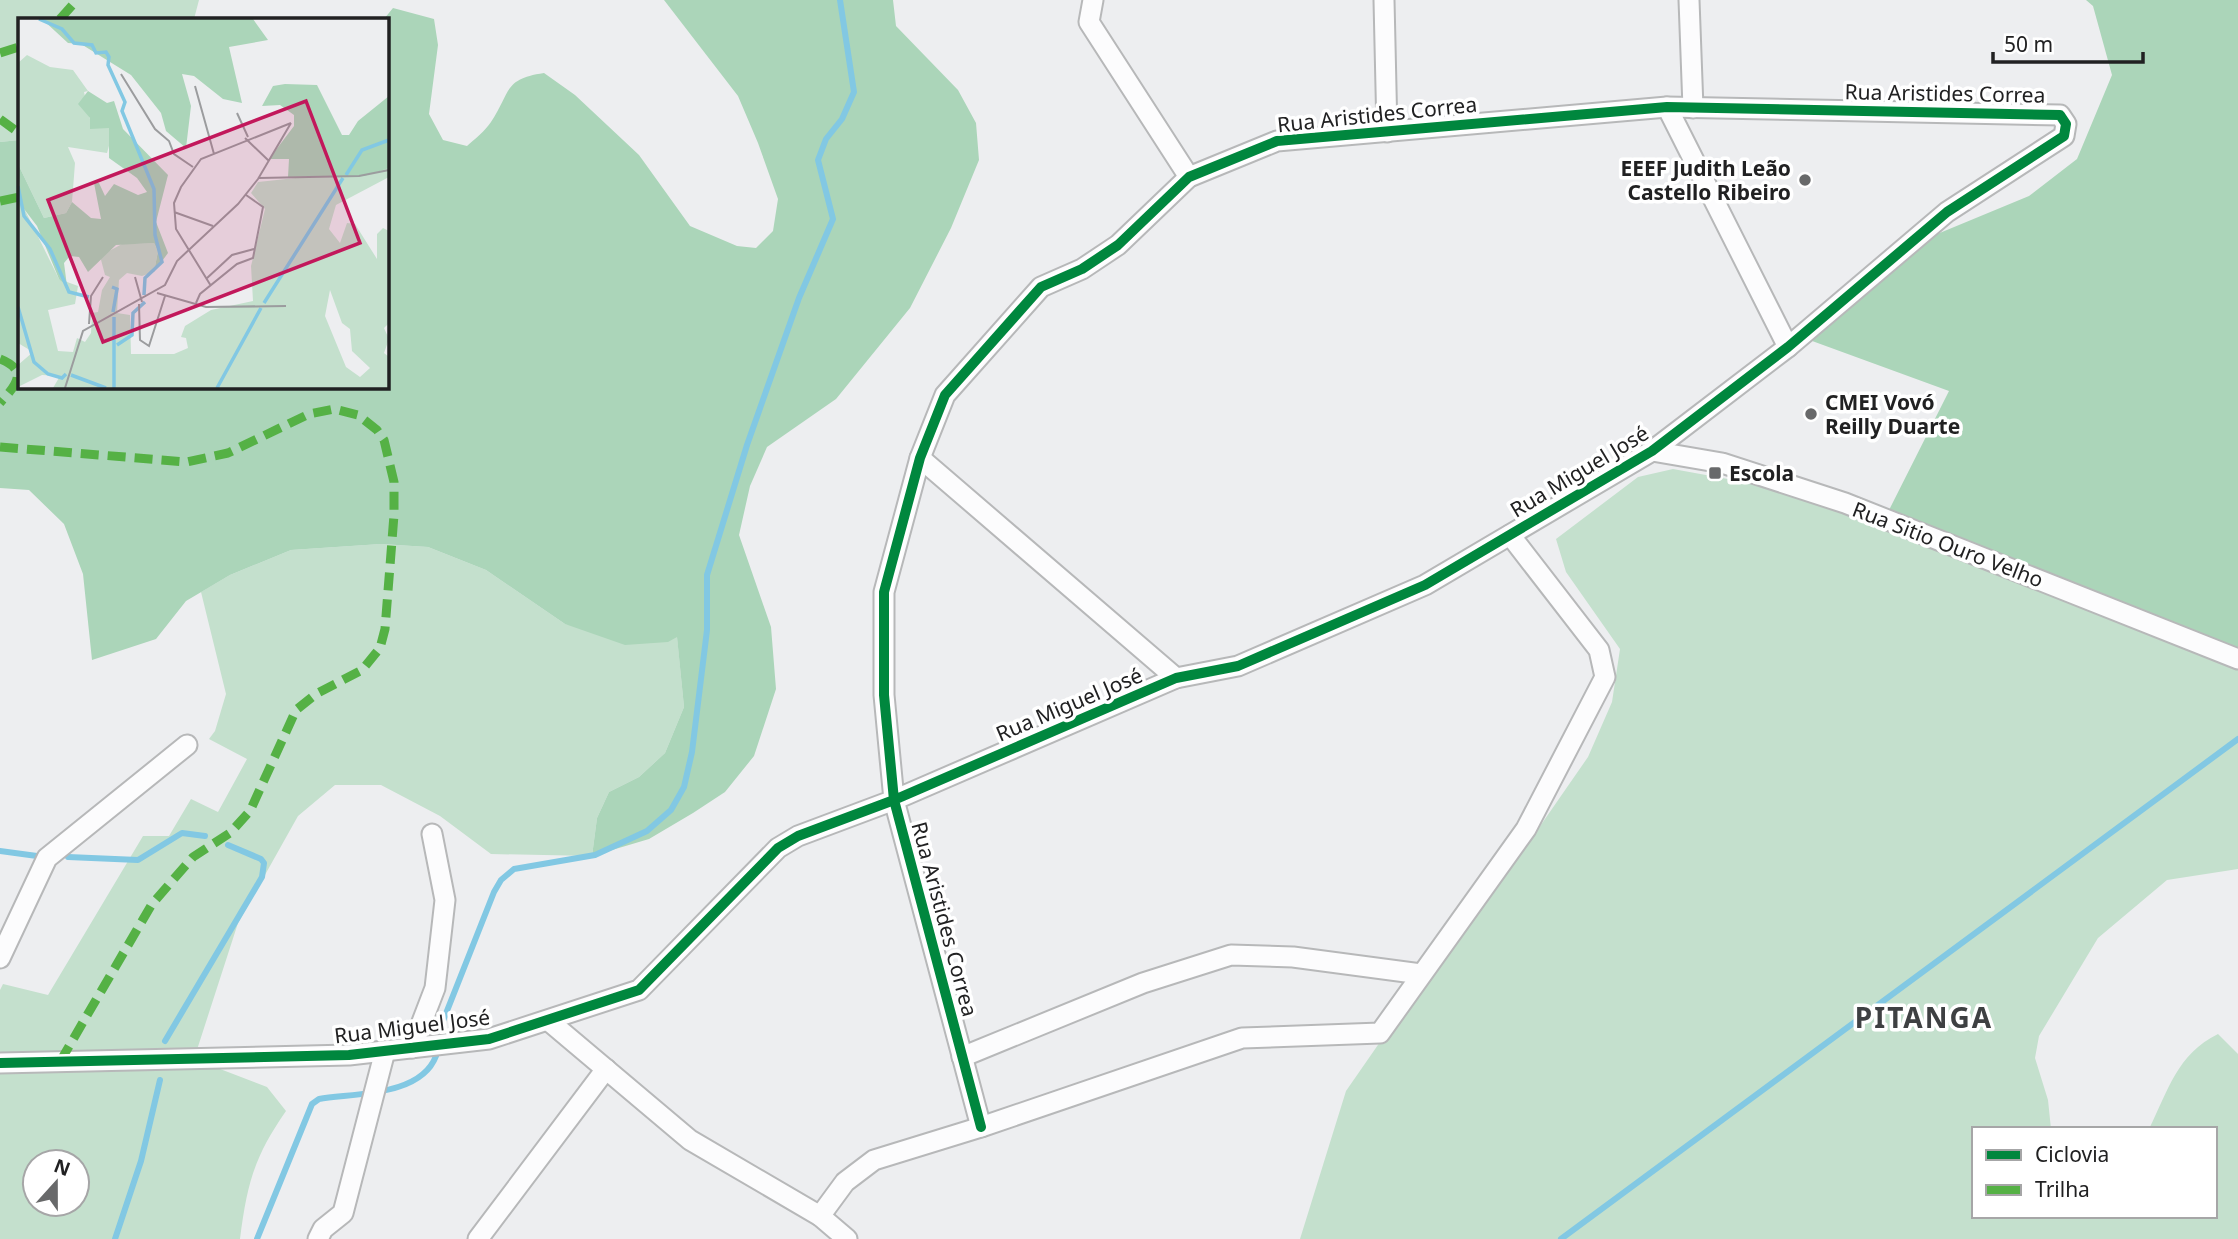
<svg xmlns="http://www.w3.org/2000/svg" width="2238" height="1239" font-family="'Noto Sans',sans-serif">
	<rect width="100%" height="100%" fill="#edeef0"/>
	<g fill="#c4e0cd" fill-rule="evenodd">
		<path d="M 0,0 L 199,0 L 194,19 L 19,19 L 19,140 L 0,142 Z"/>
		<path d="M 1673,469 L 1777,488 L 2238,655 L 2238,869 L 2167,880 L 2098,938 L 2039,1036 L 2035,1058 L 2048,1100 L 2051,1129 L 1974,1129 L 1974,1216 L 2215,1216 L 2215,1129 L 2149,1129 C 2168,1091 2177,1054 2218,1034 L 2238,1054 L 2238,1239 L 1300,1239 L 1346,1091 L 1423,980 L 1504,878 L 1588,757 L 1612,702 L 1620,649 L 1566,572 L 1556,539 L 1638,477 Z"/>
		<path d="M 381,544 L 428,547 L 486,570 L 565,624 L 677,636 L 684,707 L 665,753 L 639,777 L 609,792 L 597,818 L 592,856 L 491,854 L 440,816 L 381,785 L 335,785 L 298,816 L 238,923 L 194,1059 L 267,1087 L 286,1111 C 254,1157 247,1184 240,1239 L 0,1239 L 0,990 L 3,984 L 48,995 L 143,836 L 169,836 L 191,799 L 218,812 L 247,759 L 209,739 L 215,731 L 226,694 L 201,592 L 230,575 L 291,550 ZM 35,1162 L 77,1162 L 77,1204 L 35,1204 Z"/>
	</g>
	<g fill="#abd5b9">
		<path d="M 664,0 L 893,0 L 896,26 L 958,90 L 976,123 L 979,160 L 951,228 L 910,308 L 836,399 L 767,447 L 750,486 L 739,535 L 771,627 L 776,689 L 754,756 L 725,792 L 693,813 L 649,839 L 592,856 L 597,818 L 609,792 L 639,777 L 665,753 L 684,707 L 677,637 L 668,642 L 625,645 L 565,624 L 486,570 L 428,547 L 381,544 L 291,550 L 230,575 L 186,601 L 156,639 L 92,660 L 83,574 L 64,524 L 29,490 L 0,488 L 0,142 L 19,140 L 19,387 L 387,387 L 384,19 L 393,8 L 434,19 L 438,45 L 429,114 L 443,140 L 467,146 C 475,139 485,131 491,122 C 511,92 503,79 544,73 L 575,95 L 639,155 L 690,226 L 737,246 L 756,248 L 773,231 L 778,199 L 758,143 L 738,96 Z"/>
		<path d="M 2086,0 L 2238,0 L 2238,655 L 1881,526 L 1949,391 L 1793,334 L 1930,237 L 2029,196 L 2077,159 L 2112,75 L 2093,6 Z"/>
	</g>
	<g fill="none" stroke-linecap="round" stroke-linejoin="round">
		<g stroke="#82c8e3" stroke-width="6">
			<path d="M 0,851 L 37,856"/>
			<path d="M 68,857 L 138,860 L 182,833 L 205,836"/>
			<path d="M 443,1021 L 494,892 L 501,880 L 514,869 L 595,855 L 647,831 L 671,810 L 684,787 L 692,752 L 707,630 L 707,575 L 747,445 L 799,298 L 833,219 L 818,160 L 826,139 L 842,119 L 854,92 L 840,0"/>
			<path d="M 165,1041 L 262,877 L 264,863 L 261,859 L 228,845"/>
			<path d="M 115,1239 L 141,1161 L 160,1080"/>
			<path d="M 257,1239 L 312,1104 L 319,1099 C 356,1093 421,1096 436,1056"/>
			<path d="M 1561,1239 L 2238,739"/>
		</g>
		<defs>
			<g id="minor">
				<path d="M 1093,0 L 1089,22 L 1189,177"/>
				<path d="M 1384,0 L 1387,132"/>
				<path d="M 1689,0 L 1693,108"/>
				<path d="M 1667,107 L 1788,347"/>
				<path d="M 1652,451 L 1722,463 L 1845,503 L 2238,659"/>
				<path d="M 920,458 L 1176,678"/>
				<path d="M 0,958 L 47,858 L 187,745"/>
				<path d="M 550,1022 L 690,1140 L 820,1216 L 847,1239"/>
				<path d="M 412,1048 L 435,988 L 445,900 L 432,834"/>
				<path d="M 962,1057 L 1143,983 L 1231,955 L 1293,957 L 1421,974"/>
				<path d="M 0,1063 L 349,1055 L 489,1039 L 639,990 L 778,848 L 798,836 L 894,800 L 1176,678 L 1238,666 L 1425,585 L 1652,451 L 1788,347 L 1947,212 L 2064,136 L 2066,124 L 2060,115 L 1667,107 L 1277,141 L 1189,177 L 1118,245 L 1082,269 L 1041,287 L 945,395 L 920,458 L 884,592 L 884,695 L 894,800 L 981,1127"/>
				<path d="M 820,1216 L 845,1182 L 874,1160 L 981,1127 L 1242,1038 L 1380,1033 L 1526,829 L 1605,677 L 1599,650 L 1510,535"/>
				<path d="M 318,1239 L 323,1229 L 343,1213 L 385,1051"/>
				<path d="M 478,1239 L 606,1069"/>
			</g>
		</defs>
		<use href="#minor" stroke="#b7b8b9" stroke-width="23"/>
		<use href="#minor" stroke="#fcfcfd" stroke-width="19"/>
		<g stroke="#55b145" stroke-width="9" stroke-dasharray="18 9" stroke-linecap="butt">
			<path d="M 60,19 L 77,0"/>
			<path d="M 0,53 L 19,47"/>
			<path d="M 0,119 L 19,133"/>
			<path d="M 0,201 L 19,197"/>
			<path d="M 0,359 C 30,371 15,386 0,403"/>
			<path d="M 0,447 L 187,462 L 228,453 L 309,414 L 334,409 L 358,415 L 377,430 L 384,440 L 394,482 L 394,515 L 385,629 L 380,648 L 362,670 L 316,694 L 296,710 L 250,811 L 230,833 L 193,857 L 152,904 L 61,1060"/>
		</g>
		<defs>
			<path id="cycleway" d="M 0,1063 L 349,1055 L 489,1039 L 639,990 L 778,848 L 798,836 L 894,800 L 1176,678 L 1238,666 L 1425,585 L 1652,451 L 1788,347 L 1947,212 L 2064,136 L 2066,124 L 2060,115 L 1667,107 L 1277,141 L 1189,177 L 1118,245 L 1082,269 L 1041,287 L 945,395 L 920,458 L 884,592 L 884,695 L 894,800 L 981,1127"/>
		</defs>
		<use href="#cycleway" stroke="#fff" stroke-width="15"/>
		<use href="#cycleway" stroke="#00873e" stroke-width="10"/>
	</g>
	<g fill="#68696a" stroke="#fff" stroke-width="2.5">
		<circle cx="1805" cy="180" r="7"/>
		<circle cx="1811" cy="414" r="7"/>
		<rect x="1708" y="466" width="14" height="14" rx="3.5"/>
	</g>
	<g text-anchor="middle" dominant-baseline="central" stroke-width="7" stroke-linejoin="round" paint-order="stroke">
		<g font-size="21" fill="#212122" stroke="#fff">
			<text transform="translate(1945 93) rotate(1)">Rua Aristides Correa</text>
			<text transform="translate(1377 114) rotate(-6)">Rua Aristides Correa</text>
			<text transform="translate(1579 471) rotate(-31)">Rua Miguel José</text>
			<text transform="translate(1948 544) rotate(21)">Rua Sitio Ouro Velho</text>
			<text transform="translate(1069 704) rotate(-23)">Rua Miguel José</text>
			<text transform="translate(945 919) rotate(75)">Rua Aristides Correa</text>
			<text transform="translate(412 1026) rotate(-7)">Rua Miguel José</text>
		</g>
		<g font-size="21" font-weight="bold" fill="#212122" stroke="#fff" text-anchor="start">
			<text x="1791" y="168" text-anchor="end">EEEF Judith Leão<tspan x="1791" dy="24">Castello Ribeiro</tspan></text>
			<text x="1825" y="402">CMEI Vovó<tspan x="1825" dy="24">Reilly Duarte</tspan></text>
			<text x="1729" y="473">Escola</text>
		</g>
		<g font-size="28" font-weight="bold" letter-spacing="2" fill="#3e4042" stroke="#fff">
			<text x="1924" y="1017">PITANGA</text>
		</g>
	</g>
	<g transform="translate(18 18)">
		<rect width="371" height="371" fill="#edeef0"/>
		<path d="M 9,37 L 32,49 L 55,52 L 70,73 L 66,74 L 72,101 L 91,110 L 94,117 L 89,135 L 50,129 L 57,145 L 54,184 L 48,195 L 26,200 L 0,146 L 0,45 ZM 371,150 L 371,159 L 318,187 L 311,211 L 322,225 L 329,205 L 337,206 L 359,241 L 359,216 L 365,210 L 371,213 L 371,305 L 366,310 L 371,321 L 366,335 L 371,339 L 371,370 L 35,370 L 42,358 L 24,357 L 0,369 L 0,347 L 15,334 L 0,325 L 0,178 L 41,261 L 60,268 L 57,286 L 30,292 L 40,333 L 55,334 L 59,320 L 67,324 L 73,315 L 74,295 L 80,294 L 84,272 L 92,259 L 87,257 L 82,238 L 104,226 L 136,225 L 140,233 L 136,254 L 124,258 L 109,255 L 101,262 L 99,295 L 112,297 L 113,336 L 156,336 L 170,330 L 168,320 L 163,319 L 167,308 L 193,292 L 235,283 L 233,248 L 247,191 L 233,175 L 240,164 ZM 312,272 L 324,305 L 332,311 L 334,333 L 352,350 L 342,359 L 328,349 L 307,298 Z" fill="#c4e0cd" fill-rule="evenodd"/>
		<path d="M 24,1 L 235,1 L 250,22 L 211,29 L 224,85 L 205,81 L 176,58 L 164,56 L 173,88 L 168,130 L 148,113 L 143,95 L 113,57 L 63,26 L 50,25 ZM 267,66 L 299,67 L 324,117 L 331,117 L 340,103 L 371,78 L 371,150 L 346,158 L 270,159 L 271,141 L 251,141 L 276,108 L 276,97 L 262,87 L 244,88 L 255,68 ZM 70,73 L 89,85 L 96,83 L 105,111 L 150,157 L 138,204 L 150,235 L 136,254 L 140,233 L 136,225 L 98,227 L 70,254 L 61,239 L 52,238 L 46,245 L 49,268 L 41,261 L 19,208 L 3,187 L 0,146 L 26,200 L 48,195 L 54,184 L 73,200 L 83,201 L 76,165 L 81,165 L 87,178 L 96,166 L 120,177 L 129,174 L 119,160 L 91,140 L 91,110 L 72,111 L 72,100 L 60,86 Z" fill="#abd5b9"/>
		<path fill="none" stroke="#82c8e3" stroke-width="3.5" d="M 21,1 L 44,11 L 56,25 L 74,27 L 78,35 L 88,34 L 91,39 L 90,47 L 107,84 L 104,93 L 136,171 L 137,217 L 144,244 L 127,260 L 126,277M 328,157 L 344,132 L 371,122M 0,168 L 6,198 L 32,231 L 51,274 L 71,279M 94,269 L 99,271 L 95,294M 246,285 L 325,160M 0,289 L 16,344 L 30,356 L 44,360 L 48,356M 99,327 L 114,317 L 115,295 L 127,284M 53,357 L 88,370M 96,370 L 96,299M 199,370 L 243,290"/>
		<path fill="none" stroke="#9b9c9e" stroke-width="2" d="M 103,56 L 137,111 L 151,123 L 156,136 L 175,149M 177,68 L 196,136M 219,95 L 230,119M 227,120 L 251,143M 241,160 L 341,158 L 371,152M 156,194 L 195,208M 117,259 L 124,284M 188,261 L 214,237 L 236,231M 193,268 L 158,211 L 156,185 L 163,169 L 183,141 L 273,105M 139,275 L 188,289 L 268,288M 178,285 L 182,276 L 219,246 L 235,240 L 245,189 L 228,177M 121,286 L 122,322 L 131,328 L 147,278M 71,306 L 73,278 L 85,259M 47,370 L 65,313 L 147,267 L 159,243 L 220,186 L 240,161 L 273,105"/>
		<path fill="#c2185b" fill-opacity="0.15" stroke="#c2185b" stroke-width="3.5" d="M 288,83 L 342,225 L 85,324 L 30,182 Z"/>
		<rect width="371" height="371" fill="none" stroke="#212122" stroke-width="3.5"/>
	</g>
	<rect x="1972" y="1127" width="245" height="91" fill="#ffffff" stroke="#a6a6a7" stroke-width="2"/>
	<rect x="1986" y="1150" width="35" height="10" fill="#00873e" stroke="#a6a6a7" stroke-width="2"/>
	<text x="2035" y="1162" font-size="21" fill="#212122">Ciclovia</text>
	<rect x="1986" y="1185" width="35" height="10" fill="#55b145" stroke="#a6a6a7" stroke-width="2"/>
	<text x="2035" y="1197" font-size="21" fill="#212122">Trilha</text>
	<g transform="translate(56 1183) rotate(21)"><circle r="33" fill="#ffffff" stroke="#a6a6a7" stroke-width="2"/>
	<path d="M0-5L12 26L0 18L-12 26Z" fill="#68696a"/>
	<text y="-10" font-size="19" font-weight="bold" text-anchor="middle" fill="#212122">N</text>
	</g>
	<path d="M1993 52v10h150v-10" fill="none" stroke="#212122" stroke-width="3.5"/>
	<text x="2004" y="52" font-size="21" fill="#212122" stroke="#ffffff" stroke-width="5" paint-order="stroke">50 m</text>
</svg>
